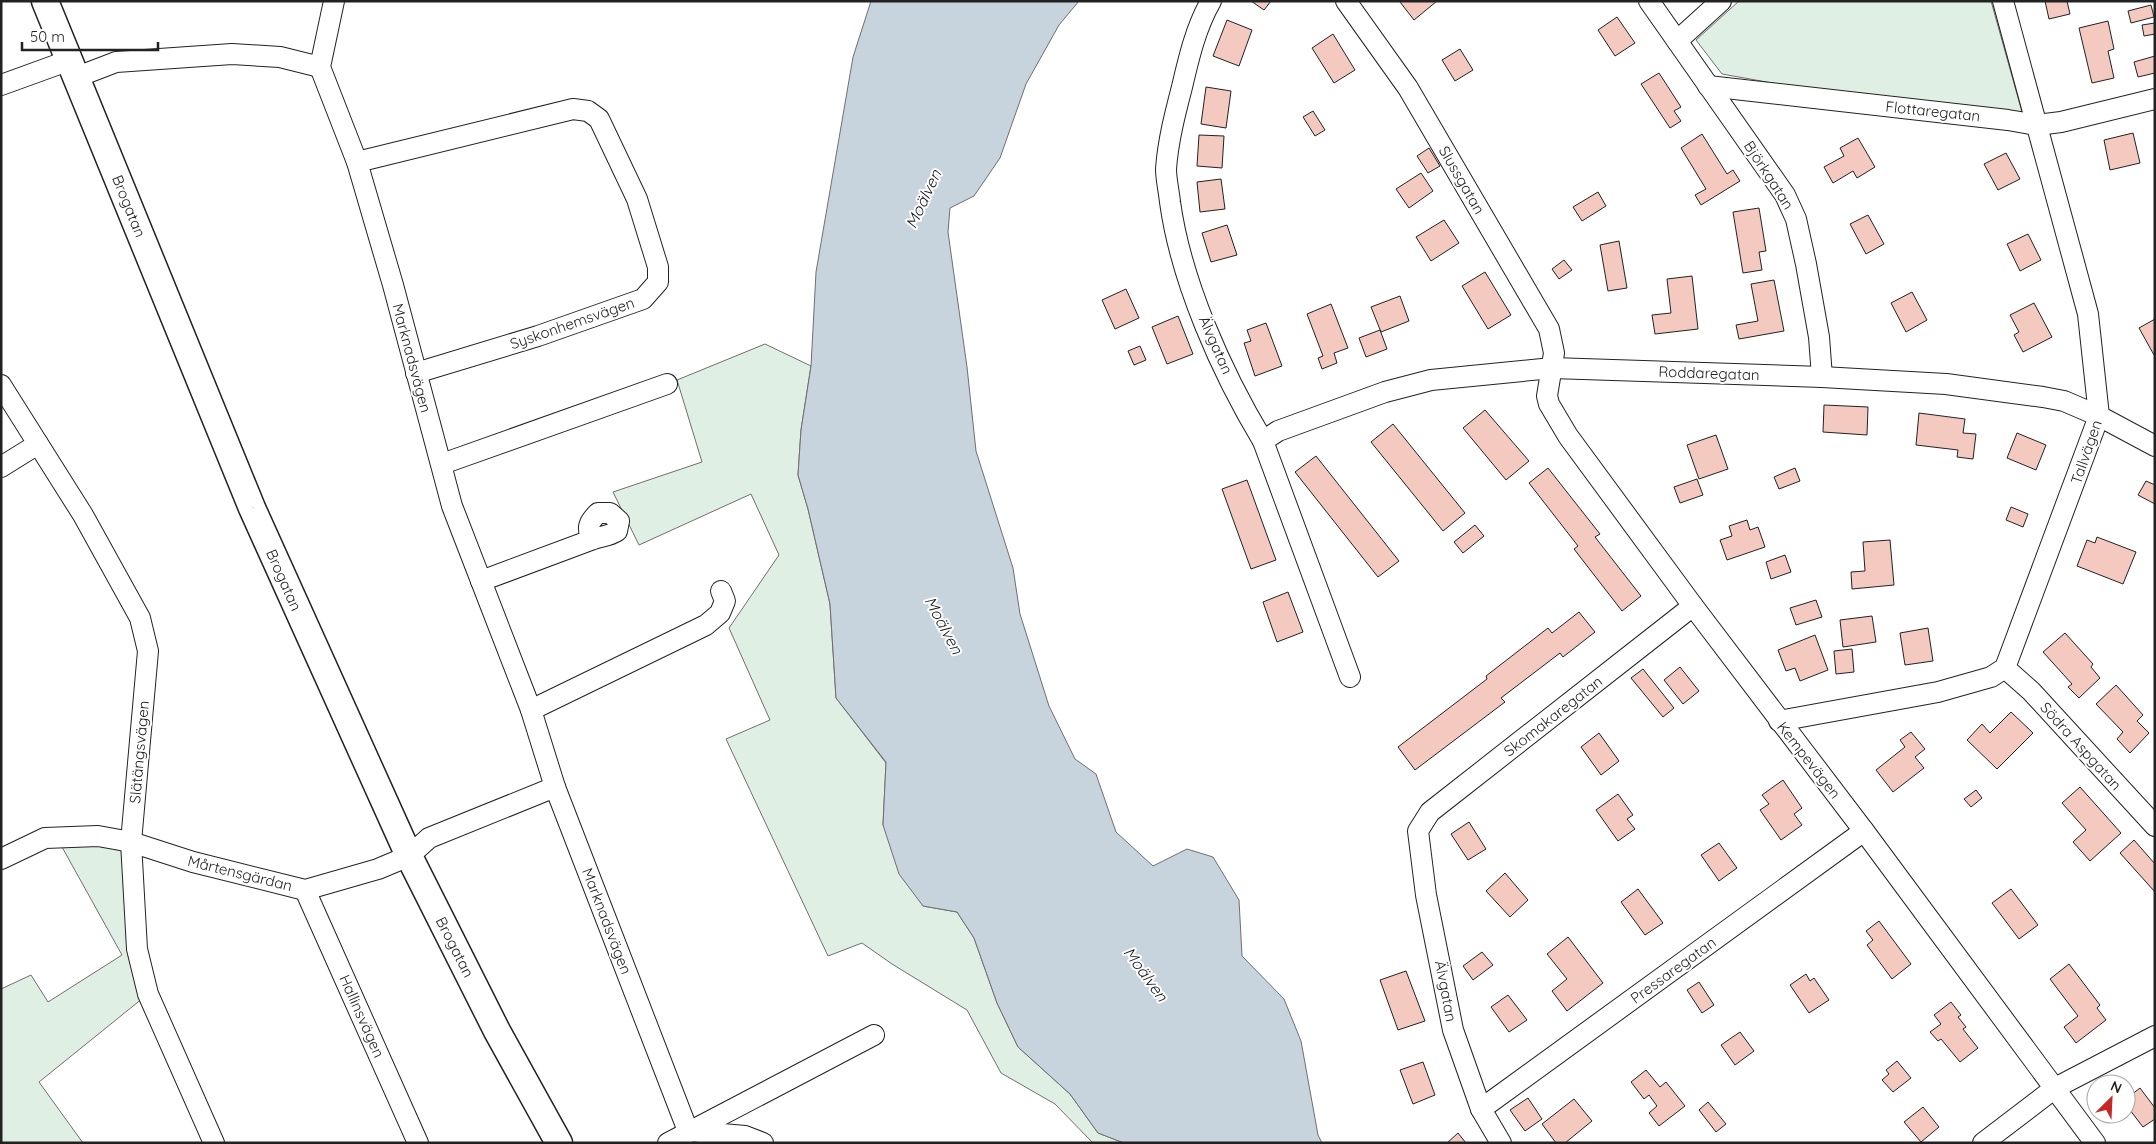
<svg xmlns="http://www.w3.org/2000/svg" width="2156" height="1144" font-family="Quicksand,sans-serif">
	<rect width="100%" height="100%" fill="#fff"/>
	<g fill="#e0efe3" stroke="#6f6f6f">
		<path d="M 1739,1 L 1991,1 L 2022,112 L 1995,111 L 1778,84 L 1722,74 L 1696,40 Z"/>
		<path d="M 765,344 L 811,366 L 801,430 L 798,475 L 808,509 L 830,604 L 836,698 L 886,763 L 883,825 L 923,906 L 957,912 L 974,938 L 997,1003 L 1018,1047 L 1070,1094 L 1098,1133 L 1124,1143 L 1093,1143 L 1055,1104 L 1001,1073 L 967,1010 L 892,964 L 862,943 L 828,956 L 726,739 L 770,720 L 729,628 L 779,555 L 751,494 L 639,545 L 613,492 L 702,462 L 677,380 Z"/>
		<path d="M 57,838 L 131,842 L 148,994 L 39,1082 L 83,1143 L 1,1143 L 1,989 L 31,975 L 48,1002 L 122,955 Z"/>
	</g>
	<path fill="#c7d3dd" stroke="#6f6f6f" d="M 871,1 L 1079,1 L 1059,25 L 1026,84 L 1000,158 L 974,196 L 950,208 L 948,232 L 967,367 L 976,451 L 1013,568 L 1020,614 L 1049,706 L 1075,759 L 1096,774 L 1116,832 L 1153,866 L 1187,849 L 1213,857 L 1239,900 L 1242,956 L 1284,999 L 1301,1041 L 1318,1135 L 1322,1143 L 1124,1143 L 1098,1133 L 1070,1094 L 1018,1047 L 997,1003 L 974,938 L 957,912 L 923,906 L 899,874 L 883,825 L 886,762 L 836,698 L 830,604 L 808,509 L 798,475 L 801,430 L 811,366 L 816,272 L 853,57 Z"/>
	<g fill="#f3c9c0" stroke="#222">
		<path d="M 1251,1 L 1271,1 L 1264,10 Z"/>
		<path d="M 1437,1 L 1414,20 L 1400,2 L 1400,1 Z"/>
		<path d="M 2045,1 L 2067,1 L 2070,14 L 2049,19 Z"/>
		<path d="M 2151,5 L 2154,17 L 2131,23 L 2128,11 Z"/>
		<path d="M 1617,17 L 1635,43 L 1615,56 L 1598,30 Z"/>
		<path d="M 1227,20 L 1252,30 L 1239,66 L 1213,56 Z"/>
		<path d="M 2108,21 L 2114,49 L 2108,51 L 2114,78 L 2092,83 L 2079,28 Z"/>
		<path d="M 2155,23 L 2155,34 L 2144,36 L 2142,25 Z"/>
		<path d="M 1333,34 L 1355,70 L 1334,83 L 1312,48 Z"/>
		<path d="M 1460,49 L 1473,70 L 1455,81 L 1442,60 Z"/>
		<path d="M 2155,56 L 2155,73 L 2138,77 L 2134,62 Z"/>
		<path d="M 1659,73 L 1681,107 L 1674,111 L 1681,121 L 1670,128 L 1641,84 Z"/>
		<path d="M 1206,87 L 1231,91 L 1226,128 L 1201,124 Z"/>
		<path d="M 1313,111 L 1325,130 L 1315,136 L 1303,117 Z"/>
		<path d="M 2133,133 L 2140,163 L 2110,170 L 2104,140 Z"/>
		<path d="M 1702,134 L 1727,174 L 1733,170 L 1740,181 L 1701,205 L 1695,195 L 1706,189 L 1681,148 Z"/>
		<path d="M 1199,135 L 1224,136 L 1222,168 L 1197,166 Z"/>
		<path d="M 1858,138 L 1875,167 L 1857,178 L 1853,171 L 1833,183 L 1824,167 L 1844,156 L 1840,148 Z"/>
		<path d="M 1429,148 L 1440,166 L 1428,173 L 1417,156 Z"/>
		<path d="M 2006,153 L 2020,179 L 1998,190 L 1984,164 Z"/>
		<path d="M 1421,173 L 1433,191 L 1409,208 L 1396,189 Z"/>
		<path d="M 1221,179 L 1225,209 L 1200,212 L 1197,182 Z"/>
		<path d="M 1598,192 L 1606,206 L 1582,221 L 1573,207 Z"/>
		<path d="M 1759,208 L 1766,251 L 1759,252 L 1762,270 L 1743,273 L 1733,212 Z"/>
		<path d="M 1868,215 L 1884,244 L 1866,254 L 1850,224 Z"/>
		<path d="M 1444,220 L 1459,243 L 1431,261 L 1416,237 Z"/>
		<path d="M 1227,225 L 1237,255 L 1211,262 L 1202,233 Z"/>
		<path d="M 2028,234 L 2041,260 L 2020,271 L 2007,244 Z"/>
		<path d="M 1619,241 L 1627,288 L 1608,291 L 1600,245 Z"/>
		<path d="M 1564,260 L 1572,270 L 1559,279 L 1552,269 Z"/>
		<path d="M 1485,272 L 1511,315 L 1488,329 L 1462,286 Z"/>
		<path d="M 1692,276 L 1698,329 L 1655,334 L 1652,315 L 1671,313 L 1667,279 Z"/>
		<path d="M 1774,280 L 1784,331 L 1739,339 L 1736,325 L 1758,321 L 1751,284 Z"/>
		<path d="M 1126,289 L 1139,318 L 1115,329 L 1102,300 Z"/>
		<path d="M 1912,292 L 1927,320 L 1906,332 L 1891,303 Z"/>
		<path d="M 1400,296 L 1409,321 L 1381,332 L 1371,307 Z"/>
		<path d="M 2034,303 L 2052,337 L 2023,352 L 2014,335 L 2019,332 L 2010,315 Z"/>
		<path d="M 1331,304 L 1348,348 L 1334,353 L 1337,363 L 1322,369 L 1318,358 L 1323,356 L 1307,314 Z"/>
		<path d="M 1178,316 L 1193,354 L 1167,364 L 1152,327 Z"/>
		<path d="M 2155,319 L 2155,355 L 2154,355 L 2139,328 Z"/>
		<path d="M 1266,323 L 1282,366 L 1255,376 L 1244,343 L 1251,341 L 1247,330 Z"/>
		<path d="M 1380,330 L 1387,349 L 1366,357 L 1359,338 Z"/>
		<path d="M 1140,346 L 1146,360 L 1134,365 L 1128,351 Z"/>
		<path d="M 1824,405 L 1868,407 L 1867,435 L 1823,432 Z"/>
		<path d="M 1485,410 L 1529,461 L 1506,480 L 1463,428 Z"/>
		<path d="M 1919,413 L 1965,419 L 1963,433 L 1976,434 L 1973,459 L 1957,457 L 1958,450 L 1916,445 Z"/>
		<path d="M 1393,424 L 1465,513 L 1443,531 L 1371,442 Z"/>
		<path d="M 2017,433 L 2046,445 L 2036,470 L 2007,458 Z"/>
		<path d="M 1716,435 L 1728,469 L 1699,479 L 1687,445 Z"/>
		<path d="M 1316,456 L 1399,561 L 1378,577 L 1295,472 Z"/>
		<path d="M 1548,468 L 1600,534 L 1595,537 L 1641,596 L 1622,611 L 1574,549 L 1578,546 L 1529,483 Z"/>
		<path d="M 1795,468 L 1800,481 L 1779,489 L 1774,477 Z"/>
		<path d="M 1697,479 L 1703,495 L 1680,503 L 1674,487 Z"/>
		<path d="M 1247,480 L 1276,560 L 1251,569 L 1222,489 Z"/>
		<path d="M 2146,481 L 2155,485 L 2155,504 L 2138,495 Z"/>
		<path d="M 2011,507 L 2028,514 L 2023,527 L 2006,520 Z"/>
		<path d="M 1747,520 L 1750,530 L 1758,527 L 1765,547 L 1727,560 L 1720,540 L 1732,536 L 1729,526 Z"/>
		<path d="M 1475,525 L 1484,536 L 1463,553 L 1454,542 Z"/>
		<path d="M 2097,537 L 2136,552 L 2123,584 L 2077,566 L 2087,540 L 2095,543 Z"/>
		<path d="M 1890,540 L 1894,585 L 1852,589 L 1851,572 L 1865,571 L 1863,542 Z"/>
		<path d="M 1785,555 L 1791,572 L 1771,579 L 1766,562 Z"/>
		<path d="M 1288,592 L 1303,632 L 1277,642 L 1263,602 Z"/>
		<path d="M 1816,600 L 1822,617 L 1796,625 L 1790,608 Z"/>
		<path d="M 1579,612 L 1595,632 L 1563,657 L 1560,653 L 1501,698 L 1505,702 L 1415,770 L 1398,747 L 1487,679 L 1486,676 L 1548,628 L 1552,633 Z"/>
		<path d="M 1872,616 L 1876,642 L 1843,647 L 1840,620 Z"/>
		<path d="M 1928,628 L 1933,661 L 1905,665 L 1900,633 Z"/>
		<path d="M 2065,633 L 2093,664 L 2091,667 L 2100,678 L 2079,698 L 2068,687 L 2072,684 L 2043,652 Z"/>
		<path d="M 1815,635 L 1828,670 L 1800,681 L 1795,668 L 1786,671 L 1778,650 Z"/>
		<path d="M 1852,649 L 1854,672 L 1836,674 L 1834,651 Z"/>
		<path d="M 1680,667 L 1699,691 L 1683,704 L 1664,680 Z"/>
		<path d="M 1643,669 L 1674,708 L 1663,717 L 1631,678 Z"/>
		<path d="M 2116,685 L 2143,715 L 2137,721 L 2149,733 L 2130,753 L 2117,739 L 2123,732 L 2096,704 Z"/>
		<path d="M 2011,712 L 2033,733 L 1997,769 L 1967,740 L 1982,724 L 1990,733 Z"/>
		<path d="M 1911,732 L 1925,749 L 1915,757 L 1924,768 L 1893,792 L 1876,770 L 1905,747 L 1900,740 Z"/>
		<path d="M 1599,733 L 1619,761 L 1601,775 L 1581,747 Z"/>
		<path d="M 1783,780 L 1802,808 L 1794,814 L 1802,825 L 1781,840 L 1760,810 L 1769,804 L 1762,795 Z"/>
		<path d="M 2080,787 L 2121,833 L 2090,861 L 2073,842 L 2086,830 L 2062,803 Z"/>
		<path d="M 1976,790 L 1982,798 L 1971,807 L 1964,799 Z"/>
		<path d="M 1618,794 L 1633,815 L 1627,819 L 1635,829 L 1618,841 L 1596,810 Z"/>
		<path d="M 1469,822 L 1486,849 L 1468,860 L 1451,834 Z"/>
		<path d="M 2134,840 L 2155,864 L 2155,892 L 2120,853 Z"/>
		<path d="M 1719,843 L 1737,868 L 1719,881 L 1701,855 Z"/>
		<path d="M 1505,873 L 1528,900 L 1510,917 L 1486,891 Z"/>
		<path d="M 1638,889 L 1663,923 L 1645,935 L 1621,902 Z"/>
		<path d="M 2011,889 L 2038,925 L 2019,939 L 1992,903 Z"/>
		<path d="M 1879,921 L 1911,964 L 1892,979 L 1867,945 L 1873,940 L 1866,931 Z"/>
		<path d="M 1568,937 L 1603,983 L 1567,1011 L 1552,991 L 1567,979 L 1547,954 Z"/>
		<path d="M 1482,952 L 1493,965 L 1473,980 L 1463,966 Z"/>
		<path d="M 2069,964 L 2100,1005 L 2097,1008 L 2106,1020 L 2076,1043 L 2064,1027 L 2078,1016 L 2050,979 Z"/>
		<path d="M 1406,971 L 1425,1021 L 1398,1030 L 1380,980 Z"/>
		<path d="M 1806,974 L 1810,981 L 1814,978 L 1829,1000 L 1809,1013 L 1790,985 Z"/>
		<path d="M 1699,982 L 1714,1005 L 1702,1013 L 1687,990 Z"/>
		<path d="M 1508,995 L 1527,1020 L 1509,1032 L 1491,1007 Z"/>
		<path d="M 1951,1002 L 1961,1015 L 1958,1017 L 1966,1027 L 1963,1029 L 1978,1048 L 1960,1062 L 1941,1039 L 1938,1041 L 1930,1032 L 1941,1024 L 1934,1015 Z"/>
		<path d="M 1740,1032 L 1754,1051 L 1735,1065 L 1721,1045 Z"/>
		<path d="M 1897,1061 L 1911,1078 L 1893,1092 L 1882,1080 L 1889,1074 L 1886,1070 Z"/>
		<path d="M 1423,1062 L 1435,1095 L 1413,1104 L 1400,1070 Z"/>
		<path d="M 1646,1070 L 1660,1087 L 1666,1082 L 1685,1106 L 1659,1126 L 1649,1113 L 1657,1106 L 1649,1095 L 1644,1099 L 1631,1082 Z"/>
		<path d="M 2140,1088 L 2155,1108 L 2155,1119 L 2143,1127 L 2126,1105 L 2126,1099 Z"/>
		<path d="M 1528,1098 L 1542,1119 L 1525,1131 L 1510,1110 Z"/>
		<path d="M 1574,1099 L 1592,1121 L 1565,1143 L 1556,1143 L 1542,1124 Z"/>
		<path d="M 1708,1102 L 1726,1124 L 1716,1132 L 1699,1110 Z"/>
		<path d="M 1923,1107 L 1939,1127 L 1921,1142 L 1904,1122 Z"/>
		<path d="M 1458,1133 L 1466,1143 L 1447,1143 Z"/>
	</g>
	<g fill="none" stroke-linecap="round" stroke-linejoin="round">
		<defs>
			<g id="minor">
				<path d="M 334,1 L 320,67 L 357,162 L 393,285 L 452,506 L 531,710 L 555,787 L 688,1131 L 745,1136 L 763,1143"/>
				<path d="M 1211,1 C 1196,27 1189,57 1182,87 C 1175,114 1168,141 1166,169 C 1166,179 1169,192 1170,202 C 1181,282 1222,373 1263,441 L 1350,677"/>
				<path d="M 1346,1 L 1408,88 L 1549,329 L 1554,353 L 1547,396 L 1549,404 L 1568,436 L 1693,606 L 1864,831 L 2095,1143"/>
				<path d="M 1649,1 L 1785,195 L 1796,219 L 1806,264 L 1819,337 L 1822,377"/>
				<path d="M 1677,41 L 1721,1"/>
				<path d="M 77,77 L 116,62 L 232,54 L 280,57 L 320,67"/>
				<path d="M 1,85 L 70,60"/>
				<path d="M 1708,86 L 2008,120 L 2037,125 L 2061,122 L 2155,99"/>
				<path d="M 357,162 L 573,109 L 588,111 L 599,119 L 637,199 L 658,267 L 658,282 L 643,299 L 538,336 L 416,373"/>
				<path d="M 1,385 L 83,515 L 140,618 L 148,651 L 131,842 L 137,949 L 148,994 L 214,1143"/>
				<path d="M 1263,441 L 1278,431 L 1385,392 L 1431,380 L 1552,368 L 1822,377 L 1946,384 L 2043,397 L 2064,401 L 2099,416 L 2155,446"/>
				<path d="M 442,464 L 667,384"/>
				<path d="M 1,467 L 38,444"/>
				<path d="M 481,581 L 591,540 C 600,536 608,537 617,531 L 619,521 L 610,513 L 598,513 C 588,523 587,527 591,540"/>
				<path d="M 2005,668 L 2031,691 L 2155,826"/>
				<path d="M 531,710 L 706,625 L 720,613 L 725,601 L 721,591"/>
				<path d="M 1779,721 L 1938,692 L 1991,677 L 2005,668 L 2099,416 L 2088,314 L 2003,1"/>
				<path d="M 1,859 L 45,838 L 98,836 L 131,842 L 193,862 L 305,890 L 378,869 L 409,856 L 429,838 L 555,787"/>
				<path d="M 305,890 L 418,1143"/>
				<path d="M 1481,1109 L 1864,831"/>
				<path d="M 668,1143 L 874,1035"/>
				<path d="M 1501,1143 L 1481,1109 L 1453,1030 L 1426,895 L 1418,831 L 1430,812 L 1693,606"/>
				<path d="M 1983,1143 L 2055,1088 L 2155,1036"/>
			</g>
			<path id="major" d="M 45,1 L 252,508 L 409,856 L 497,1031 L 559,1143"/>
		</defs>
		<use href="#minor" stroke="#222" stroke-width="22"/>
		<use href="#major" stroke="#222" stroke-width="29"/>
		<use href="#minor" stroke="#fff" stroke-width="20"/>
		<use href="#major" stroke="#fff" stroke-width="26"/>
	</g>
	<g text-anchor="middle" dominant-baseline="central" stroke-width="4" stroke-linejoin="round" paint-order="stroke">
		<g font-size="15" fill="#222" stroke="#fff">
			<text transform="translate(1933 111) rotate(6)">Flottaregatan</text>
			<text transform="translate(1769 175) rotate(57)">Björkgatan</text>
			<text transform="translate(1462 180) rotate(60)">Slussgatan</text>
			<text transform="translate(129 206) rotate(68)">Brogatan</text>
			<text transform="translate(572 323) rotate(-19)">Syskonhemsvägen</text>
			<text transform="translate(1216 345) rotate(66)">Älvgatan</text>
			<text transform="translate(412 358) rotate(75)">Marknadsvägen</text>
			<text transform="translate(1709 373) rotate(2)">Roddaregatan</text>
			<text transform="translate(2086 452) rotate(-71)">Tallvägen</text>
			<text transform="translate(284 580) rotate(66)">Brogatan</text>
			<text transform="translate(1553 716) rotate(-38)">Skomakaregatan</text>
			<text transform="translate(2081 746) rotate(48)">Södra Aspgatan</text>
			<text transform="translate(139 752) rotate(-85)">Slätängsvägen</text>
			<text transform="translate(1809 760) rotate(52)">Kempevägen</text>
			<text transform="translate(240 873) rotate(14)">Mårtensgärdan</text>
			<text transform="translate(607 921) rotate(69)">Marknadsvägen</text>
			<text transform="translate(455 947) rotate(63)">Brogatan</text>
			<text transform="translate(1673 970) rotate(-36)">Pressaregatan</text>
			<text transform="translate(1446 991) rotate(79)">Älvgatan</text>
			<text transform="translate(362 1016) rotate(66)">Hallinsvägen</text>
		</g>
		<g font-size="16" font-style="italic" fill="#222" stroke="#fff">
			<text transform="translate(923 199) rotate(-65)">Moälven</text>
			<text transform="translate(944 625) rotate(62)">Moälven</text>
			<text transform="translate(1146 974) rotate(54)">Moälven</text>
		</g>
	</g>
	<rect width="2156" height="1144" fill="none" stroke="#222222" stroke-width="5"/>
	<g transform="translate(2111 1099) rotate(24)"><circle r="24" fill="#ffffff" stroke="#a7a7a7"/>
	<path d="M0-4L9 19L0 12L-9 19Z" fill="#c62828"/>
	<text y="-8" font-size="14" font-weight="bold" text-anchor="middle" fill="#222222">N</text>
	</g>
	<path d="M22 42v8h136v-8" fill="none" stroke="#222222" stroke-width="2.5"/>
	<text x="30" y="42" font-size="15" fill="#222222" stroke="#ffffff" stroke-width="4" paint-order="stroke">50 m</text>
</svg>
